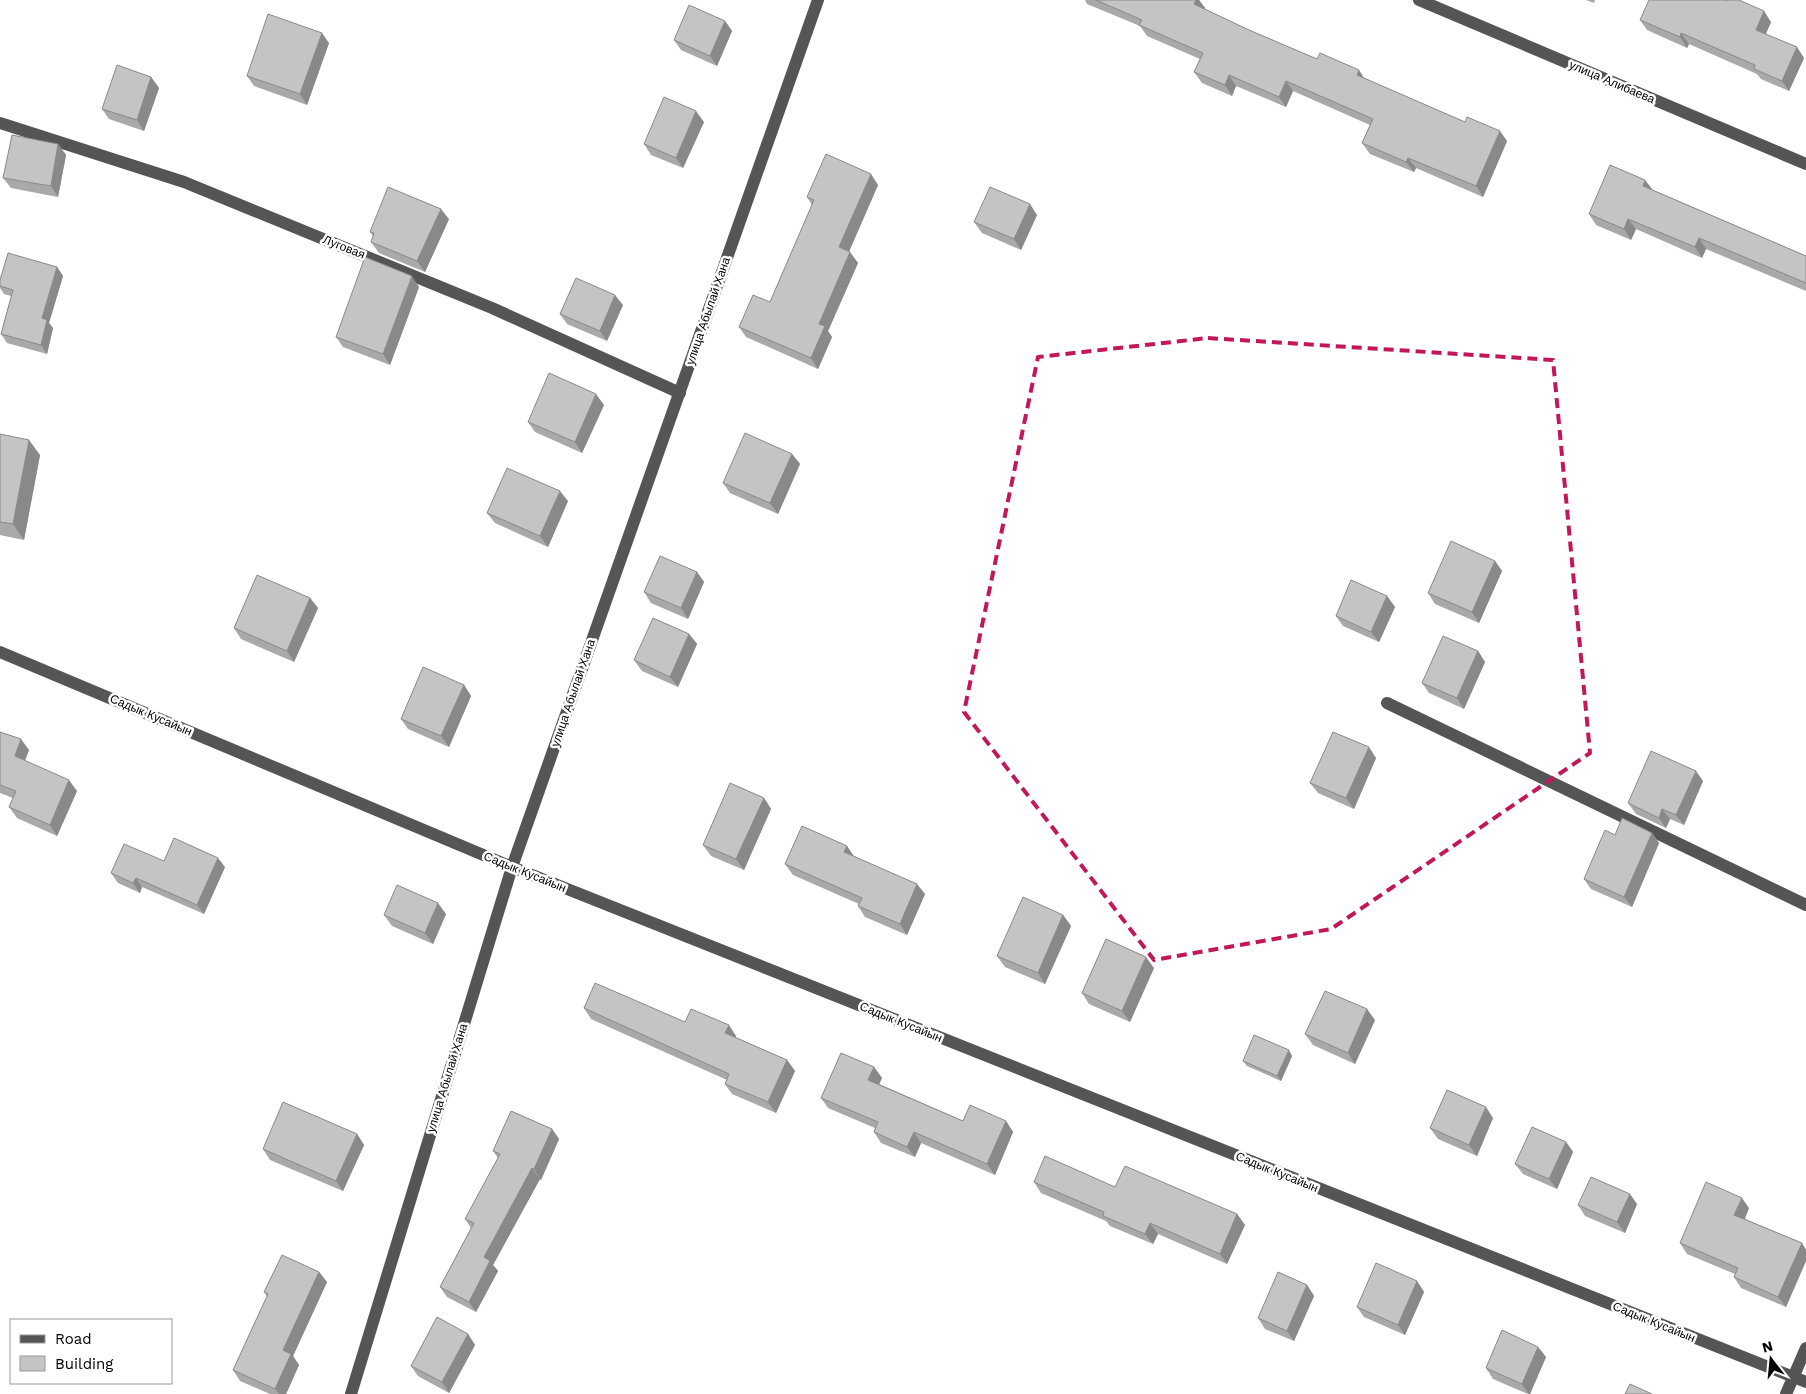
<svg xmlns="http://www.w3.org/2000/svg" width="1806" height="1394" font-family="'Work Sans',sans-serif">
	<rect width="100%" height="100%" fill="#fff"/>
	<g fill="none" stroke-linecap="round" stroke-linejoin="round">
		<g stroke="#555" stroke-width="12">
			<path d="M 1419,0 L 1806,164"/>
			<path d="M 0,123 L 184,182 L 492,308 L 680,393"/>
			<path d="M 0,652 L 512,867 L 1806,1382"/>
			<path d="M 1387,703 L 1806,905"/>
			<path d="M 351,1394 L 512,867 L 818,0"/>
			<path d="M 1786,1394 L 1806,1348"/>
		</g>
	</g>
	<g fill="#a9a9a9">
		<path d="M 1085,0 L 1199,0 L 1205,8 L 1204,9 L 1249,30 L 1317,59 L 1365,79 L 1507,141 L 1483,197 L 1416,168 L 1414,172 L 1370,154 L 1362,143 L 1370,125 L 1293,91 L 1286,107 L 1236,86 L 1232,96 L 1202,83 L 1194,72 L 1200,59 L 1147,36 L 1140,26 L 1087,4 Z"/>
		<path d="M 1586,0 L 1595,0 L 1594,3 Z"/>
		<path d="M 1640,20 L 1771,22 L 1766,34 L 1804,58 L 1789,91 L 1761,79 L 1757,74 L 1689,44 L 1687,48 L 1647,30 Z"/>
		<path d="M 725,21 L 732,31 L 717,66 L 681,50 L 674,40 Z"/>
		<path d="M 329,43 L 307,105 L 254,86 L 247,76 Z"/>
		<path d="M 151,77 L 159,88 L 144,131 L 109,119 L 102,109 Z"/>
		<path d="M 704,122 L 683,168 L 651,155 L 644,144 Z"/>
		<path d="M 58,144 L 66,155 L 58,197 L 11,188 L 3,178 Z"/>
		<path d="M 878,185 L 849,252 L 858,263 L 828,331 L 832,337 L 818,369 L 746,337 L 739,327 L 770,302 L 812,205 L 807,197 Z"/>
		<path d="M 1653,190 L 1806,256 L 1806,291 L 1706,249 L 1702,258 L 1636,229 L 1631,240 L 1596,225 L 1589,214 Z"/>
		<path d="M 1037,215 L 1021,250 L 982,233 L 974,222 Z"/>
		<path d="M 449,219 L 425,272 L 379,253 L 371,242 L 373,236 L 370,232 Z"/>
		<path d="M 57,267 L 63,276 L 49,323 L 53,328 L 47,354 L 7,343 L 1,334 L 11,296 L 4,294 L 0,288 L 0,286 Z"/>
		<path d="M 419,287 L 390,365 L 343,347 L 336,337 Z"/>
		<path d="M 623,305 L 607,341 L 567,324 L 560,314 Z"/>
		<path d="M 604,405 L 582,453 L 535,432 L 528,422 Z"/>
		<path d="M 0,434 L 40,455 L 24,540 L 0,535 Z"/>
		<path d="M 792,454 L 800,464 L 778,514 L 730,493 L 723,483 Z"/>
		<path d="M 568,501 L 548,547 L 495,523 L 487,513 Z"/>
		<path d="M 1495,561 L 1502,571 L 1479,623 L 1435,604 L 1428,593 Z"/>
		<path d="M 697,572 L 704,582 L 688,619 L 651,603 L 644,592 Z"/>
		<path d="M 1387,596 L 1395,607 L 1379,642 L 1343,626 L 1336,616 Z"/>
		<path d="M 310,598 L 318,608 L 294,662 L 241,639 L 234,628 Z"/>
		<path d="M 689,634 L 697,644 L 678,687 L 642,671 L 634,660 Z"/>
		<path d="M 1478,651 L 1485,662 L 1464,709 L 1429,693 L 1422,683 Z"/>
		<path d="M 464,685 L 471,696 L 449,747 L 408,729 L 401,719 Z"/>
		<path d="M 0,732 L 29,750 L 25,761 L 77,791 L 57,836 L 17,818 L 9,807 L 13,798 L 0,793 Z"/>
		<path d="M 1376,758 L 1354,809 L 1318,793 L 1310,783 Z"/>
		<path d="M 1703,781 L 1684,825 L 1670,819 L 1666,828 L 1636,814 L 1628,803 Z"/>
		<path d="M 764,798 L 771,809 L 744,870 L 711,856 L 703,845 Z"/>
		<path d="M 1652,833 L 1659,843 L 1632,907 L 1591,889 L 1584,879 Z"/>
		<path d="M 847,846 L 854,856 L 925,894 L 907,935 L 865,917 L 858,906 L 859,904 L 793,875 L 785,864 Z"/>
		<path d="M 164,861 L 225,867 L 204,914 L 142,887 L 140,893 L 118,883 L 111,873 Z"/>
		<path d="M 446,914 L 433,944 L 392,926 L 384,915 Z"/>
		<path d="M 1063,915 L 1071,926 L 1045,984 L 1005,967 L 997,956 Z"/>
		<path d="M 1154,968 L 1130,1022 L 1089,1004 L 1082,993 Z"/>
		<path d="M 584,1008 L 685,1022 L 736,1036 L 735,1037 L 787,1060 L 795,1071 L 776,1113 L 732,1094 L 725,1084 L 727,1080 L 591,1019 Z"/>
		<path d="M 1375,1020 L 1355,1064 L 1313,1045 L 1305,1034 Z"/>
		<path d="M 1292,1056 L 1281,1081 L 1247,1066 L 1243,1061 Z"/>
		<path d="M 874,1067 L 882,1078 L 879,1084 L 963,1121 L 1006,1121 L 1013,1132 L 995,1175 L 921,1143 L 915,1157 L 881,1143 L 874,1132 L 875,1128 L 828,1108 L 821,1098 Z"/>
		<path d="M 1493,1118 L 1477,1156 L 1438,1139 L 1430,1128 Z"/>
		<path d="M 552,1129 L 559,1139 L 541,1180 L 540,1179 L 493,1265 L 498,1271 L 476,1312 L 447,1297 L 440,1287 L 471,1228 L 465,1219 L 498,1158 L 493,1151 Z"/>
		<path d="M 357,1134 L 364,1145 L 343,1191 L 270,1160 L 263,1149 Z"/>
		<path d="M 1566,1142 L 1573,1152 L 1557,1189 L 1523,1174 L 1515,1164 Z"/>
		<path d="M 1034,1182 L 1115,1187 L 1237,1214 L 1245,1225 L 1227,1264 L 1158,1234 L 1153,1244 L 1110,1226 L 1106,1221 L 1041,1193 Z"/>
		<path d="M 1637,1204 L 1625,1233 L 1585,1216 L 1578,1205 Z"/>
		<path d="M 1749,1208 L 1745,1219 L 1802,1243 L 1806,1250 L 1806,1261 L 1786,1307 L 1741,1288 L 1734,1277 L 1735,1274 L 1687,1254 L 1680,1243 Z"/>
		<path d="M 319,1272 L 327,1282 L 293,1356 L 299,1365 L 286,1394 L 270,1394 L 240,1381 L 233,1370 L 267,1297 L 264,1292 Z"/>
		<path d="M 1417,1281 L 1424,1292 L 1405,1335 L 1364,1317 L 1357,1307 Z"/>
		<path d="M 1307,1285 L 1314,1296 L 1294,1341 L 1265,1329 L 1258,1318 Z"/>
		<path d="M 468,1334 L 475,1345 L 449,1393 L 418,1376 L 411,1366 Z"/>
		<path d="M 1538,1347 L 1546,1357 L 1530,1394 L 1528,1394 L 1493,1379 L 1486,1368 Z"/>
	</g>
	<g fill="#898989">
		<path d="M 1196,0 L 1199,0 L 1205,8 L 1202,15 L 1194,4 Z"/>
		<path d="M 1764,11 L 1771,22 L 1763,40 L 1756,30 Z"/>
		<path d="M 725,21 L 732,31 L 717,66 L 710,56 Z"/>
		<path d="M 322,33 L 329,43 L 307,105 L 300,94 Z"/>
		<path d="M 1681,33 L 1689,44 L 1687,48 L 1680,37 Z"/>
		<path d="M 1797,47 L 1804,58 L 1789,91 L 1782,81 Z"/>
		<path d="M 1359,70 L 1366,81 L 1357,75 Z"/>
		<path d="M 1229,75 L 1236,86 L 1232,96 L 1225,85 Z"/>
		<path d="M 151,77 L 159,88 L 144,131 L 137,120 Z"/>
		<path d="M 1286,81 L 1293,91 L 1286,107 L 1279,97 Z"/>
		<path d="M 696,111 L 704,122 L 683,168 L 676,158 Z"/>
		<path d="M 1500,131 L 1507,141 L 1483,197 L 1476,186 Z"/>
		<path d="M 58,144 L 66,155 L 58,197 L 51,186 Z"/>
		<path d="M 1408,158 L 1416,168 L 1414,172 L 1406,162 Z"/>
		<path d="M 871,174 L 878,185 L 846,258 L 839,247 Z"/>
		<path d="M 1645,180 L 1653,190 L 1643,186 Z"/>
		<path d="M 1030,204 L 1037,215 L 1021,250 L 1014,239 Z"/>
		<path d="M 441,209 L 449,219 L 425,272 L 417,261 Z"/>
		<path d="M 1628,219 L 1636,229 L 1631,240 L 1624,229 Z"/>
		<path d="M 1699,238 L 1706,249 L 1702,258 L 1695,247 Z"/>
		<path d="M 850,252 L 858,263 L 828,331 L 832,337 L 818,369 L 811,358 L 819,324 Z"/>
		<path d="M 57,267 L 63,276 L 49,323 L 53,328 L 47,354 L 41,345 L 42,318 Z"/>
		<path d="M 412,276 L 419,287 L 390,365 L 383,354 Z"/>
		<path d="M 615,295 L 623,305 L 607,341 L 600,331 Z"/>
		<path d="M 596,394 L 604,405 L 582,453 L 575,442 Z"/>
		<path d="M 29,440 L 40,455 L 24,540 L 13,524 Z"/>
		<path d="M 792,454 L 800,464 L 778,514 L 770,503 Z"/>
		<path d="M 560,491 L 568,501 L 548,547 L 540,536 Z"/>
		<path d="M 1495,561 L 1502,571 L 1479,623 L 1472,612 Z"/>
		<path d="M 697,572 L 704,582 L 688,619 L 681,608 Z"/>
		<path d="M 1387,596 L 1395,607 L 1379,642 L 1371,632 Z"/>
		<path d="M 310,598 L 318,608 L 294,662 L 287,651 Z"/>
		<path d="M 689,634 L 697,644 L 678,687 L 670,677 Z"/>
		<path d="M 1478,651 L 1485,662 L 1464,709 L 1457,698 Z"/>
		<path d="M 464,685 L 471,696 L 449,747 L 441,736 Z"/>
		<path d="M 21,739 L 29,750 L 22,767 L 15,756 Z"/>
		<path d="M 1369,747 L 1376,758 L 1354,809 L 1346,798 Z"/>
		<path d="M 1696,771 L 1703,781 L 1684,825 L 1676,815 Z"/>
		<path d="M 69,780 L 77,791 L 57,836 L 50,825 Z"/>
		<path d="M 764,798 L 771,809 L 744,870 L 736,859 Z"/>
		<path d="M 1662,809 L 1670,819 L 1666,828 L 1659,818 Z"/>
		<path d="M 1652,833 L 1659,843 L 1632,907 L 1624,897 Z"/>
		<path d="M 847,846 L 854,857 L 844,852 Z"/>
		<path d="M 218,858 L 225,867 L 204,914 L 197,905 Z"/>
		<path d="M 136,878 L 142,887 L 140,893 L 133,883 Z"/>
		<path d="M 917,884 L 925,894 L 907,935 L 900,924 Z"/>
		<path d="M 438,903 L 446,914 L 433,944 L 425,933 Z"/>
		<path d="M 1063,915 L 1071,926 L 1045,984 L 1038,973 Z"/>
		<path d="M 1146,957 L 1154,968 L 1130,1022 L 1122,1011 Z"/>
		<path d="M 1367,1009 L 1375,1020 L 1355,1064 L 1348,1053 Z"/>
		<path d="M 729,1025 L 736,1036 L 733,1043 L 725,1033 Z"/>
		<path d="M 1289,1050 L 1292,1056 L 1281,1081 L 1277,1076 Z"/>
		<path d="M 787,1060 L 795,1071 L 776,1113 L 768,1102 Z"/>
		<path d="M 874,1067 L 882,1078 L 876,1091 L 868,1080 Z"/>
		<path d="M 1486,1107 L 1493,1118 L 1477,1156 L 1469,1145 Z"/>
		<path d="M 1006,1121 L 1013,1132 L 995,1175 L 987,1164 Z"/>
		<path d="M 552,1129 L 559,1139 L 541,1180 L 534,1169 Z"/>
		<path d="M 914,1132 L 921,1143 L 915,1157 L 907,1147 Z"/>
		<path d="M 357,1134 L 364,1145 L 343,1191 L 336,1181 Z"/>
		<path d="M 1566,1142 L 1573,1152 L 1557,1189 L 1549,1179 Z"/>
		<path d="M 532,1168 L 540,1179 L 493,1265 L 498,1271 L 476,1312 L 469,1302 L 484,1257 Z"/>
		<path d="M 1630,1194 L 1637,1204 L 1625,1233 L 1617,1222 Z"/>
		<path d="M 1742,1198 L 1749,1208 L 1742,1225 L 1734,1215 Z"/>
		<path d="M 1237,1214 L 1245,1225 L 1227,1264 L 1220,1254 Z"/>
		<path d="M 1150,1223 L 1158,1234 L 1153,1244 L 1145,1234 Z"/>
		<path d="M 1802,1243 L 1806,1250 L 1806,1261 L 1786,1307 L 1778,1297 Z"/>
		<path d="M 319,1272 L 327,1282 L 293,1356 L 299,1365 L 286,1394 L 279,1394 L 275,1389 L 283,1350 Z"/>
		<path d="M 1417,1281 L 1424,1292 L 1405,1335 L 1398,1325 Z"/>
		<path d="M 1307,1285 L 1314,1296 L 1294,1341 L 1287,1331 Z"/>
		<path d="M 468,1334 L 475,1345 L 449,1393 L 442,1382 Z"/>
		<path d="M 1538,1347 L 1546,1357 L 1530,1394 L 1529,1394 L 1522,1384 Z"/>
	</g>
	<g fill="#c4c4c4" stroke="#898989">
		<path d="M 1096,0 L 1196,0 L 1194,4 L 1249,30 L 1317,59 L 1320,53 L 1359,70 L 1357,75 L 1465,122 L 1467,117 L 1500,131 L 1476,186 L 1408,158 L 1406,162 L 1362,143 L 1373,119 L 1286,81 L 1279,97 L 1229,75 L 1225,85 L 1194,72 L 1203,53 L 1139,25 L 1142,20 Z"/>
		<path d="M 1649,0 L 1725,0 L 1727,1 L 1727,0 L 1739,0 L 1764,11 L 1756,30 L 1797,47 L 1782,81 L 1754,69 L 1755,65 L 1681,33 L 1680,37 L 1640,20 Z"/>
		<path d="M 689,5 L 725,21 L 710,56 L 674,40 Z"/>
		<path d="M 268,14 L 322,33 L 300,94 L 247,76 Z"/>
		<path d="M 117,65 L 151,77 L 137,120 L 102,109 Z"/>
		<path d="M 664,97 L 696,111 L 676,158 L 644,144 Z"/>
		<path d="M 12,135 L 58,144 L 51,186 L 3,178 Z"/>
		<path d="M 826,154 L 871,174 L 839,247 L 850,252 L 819,324 L 825,326 L 811,358 L 739,327 L 753,295 L 770,302 L 814,200 L 807,197 Z"/>
		<path d="M 1610,165 L 1645,180 L 1643,186 L 1806,256 L 1806,283 L 1699,238 L 1695,247 L 1628,219 L 1624,229 L 1589,214 Z"/>
		<path d="M 388,187 L 441,209 L 417,261 L 371,242 L 374,233 L 370,232 Z"/>
		<path d="M 990,187 L 1030,204 L 1014,239 L 974,222 Z"/>
		<path d="M 8,253 L 57,267 L 42,318 L 47,320 L 41,345 L 1,334 L 13,290 L 0,286 L 0,280 Z"/>
		<path d="M 365,257 L 412,276 L 383,354 L 336,337 Z"/>
		<path d="M 576,278 L 615,295 L 600,331 L 560,314 Z"/>
		<path d="M 549,373 L 596,394 L 575,442 L 528,422 Z"/>
		<path d="M 745,433 L 792,454 L 770,503 L 723,483 Z"/>
		<path d="M 0,434 L 29,440 L 13,524 L 0,522 Z"/>
		<path d="M 507,468 L 560,491 L 540,536 L 487,513 Z"/>
		<path d="M 1451,541 L 1495,561 L 1472,612 L 1428,593 Z"/>
		<path d="M 660,556 L 697,572 L 681,608 L 644,592 Z"/>
		<path d="M 257,575 L 310,598 L 287,651 L 234,628 Z"/>
		<path d="M 1351,580 L 1387,596 L 1371,632 L 1336,616 Z"/>
		<path d="M 653,618 L 689,634 L 670,677 L 634,660 Z"/>
		<path d="M 1443,636 L 1478,651 L 1457,698 L 1422,683 Z"/>
		<path d="M 423,667 L 464,685 L 441,736 L 401,719 Z"/>
		<path d="M 0,732 L 21,739 L 15,756 L 69,780 L 50,825 L 9,807 L 16,791 L 0,785 Z"/>
		<path d="M 1333,732 L 1369,747 L 1346,798 L 1310,783 Z"/>
		<path d="M 1651,751 L 1696,771 L 1676,815 L 1662,809 L 1659,818 L 1628,803 Z"/>
		<path d="M 730,783 L 764,798 L 736,859 L 703,845 Z"/>
		<path d="M 1622,818 L 1652,833 L 1624,897 L 1584,879 L 1605,830 L 1615,835 Z"/>
		<path d="M 802,826 L 847,846 L 844,852 L 917,884 L 900,924 L 858,906 L 862,898 L 785,864 Z"/>
		<path d="M 174,838 L 218,858 L 197,905 L 136,878 L 133,883 L 111,873 L 124,844 L 164,861 Z"/>
		<path d="M 397,885 L 438,903 L 425,933 L 384,915 Z"/>
		<path d="M 1023,897 L 1063,915 L 1038,973 L 997,956 Z"/>
		<path d="M 1106,939 L 1146,957 L 1122,1011 L 1082,993 Z"/>
		<path d="M 595,983 L 685,1022 L 691,1009 L 729,1025 L 725,1033 L 787,1060 L 768,1102 L 725,1084 L 729,1074 L 584,1008 Z"/>
		<path d="M 1325,991 L 1367,1009 L 1348,1053 L 1305,1034 Z"/>
		<path d="M 1254,1035 L 1289,1050 L 1277,1076 L 1243,1061 Z"/>
		<path d="M 841,1053 L 874,1067 L 868,1080 L 963,1121 L 970,1105 L 1006,1121 L 987,1164 L 914,1132 L 907,1147 L 874,1132 L 878,1122 L 821,1098 Z"/>
		<path d="M 1447,1090 L 1486,1107 L 1469,1145 L 1430,1128 Z"/>
		<path d="M 283,1102 L 357,1134 L 336,1181 L 263,1149 Z"/>
		<path d="M 511,1111 L 552,1129 L 534,1169 L 532,1168 L 484,1257 L 490,1261 L 469,1302 L 440,1287 L 474,1223 L 465,1219 L 500,1154 L 493,1151 Z"/>
		<path d="M 1532,1127 L 1566,1142 L 1549,1179 L 1515,1164 Z"/>
		<path d="M 1045,1156 L 1115,1187 L 1125,1166 L 1237,1214 L 1220,1254 L 1150,1223 L 1145,1234 L 1103,1216 L 1104,1212 L 1034,1182 Z"/>
		<path d="M 1591,1177 L 1630,1194 L 1617,1222 L 1578,1205 Z"/>
		<path d="M 1706,1182 L 1742,1198 L 1734,1215 L 1802,1243 L 1778,1297 L 1734,1277 L 1738,1268 L 1680,1243 Z"/>
		<path d="M 282,1255 L 319,1272 L 283,1350 L 291,1354 L 275,1389 L 233,1370 L 268,1294 L 264,1292 Z"/>
		<path d="M 1376,1263 L 1417,1281 L 1398,1325 L 1357,1307 Z"/>
		<path d="M 1278,1272 L 1307,1285 L 1287,1331 L 1258,1318 Z"/>
		<path d="M 437,1317 L 468,1334 L 442,1382 L 411,1366 Z"/>
		<path d="M 1502,1330 L 1538,1347 L 1522,1384 L 1486,1368 Z"/>
		<path d="M 1630,1384 L 1652,1394 L 1625,1394 Z"/>
	</g>
	<path fill="none" stroke="#c2185b" stroke-width="4" stroke-dasharray="10 6" stroke-linejoin="round" d="M 1208,338 L 1553,360 L 1590,753 L 1331,929 L 1154,960 L 964,712 L 1038,357 Z"/>
	<g text-anchor="middle" dominant-baseline="central" stroke-width="5" stroke-linejoin="round" paint-order="stroke">
		<g font-size="12" fill="#000" stroke="#fff">
			<text transform="translate(1612 82) rotate(23)">улица Алибаева</text>
			<text transform="translate(344 247) rotate(22)">Луговая</text>
			<text transform="translate(708 311) rotate(-71)">улица Абылай Хана</text>
			<text transform="translate(573 693) rotate(-71)">улица Абылай Хана</text>
			<text transform="translate(151 715) rotate(23)">Садык Кусайын</text>
			<text transform="translate(525 872) rotate(22)">Садык Кусайын</text>
			<text transform="translate(901 1022) rotate(22)">Садык Кусайын</text>
			<text transform="translate(447 1078) rotate(-73)">улица Абылай Хана</text>
			<text transform="translate(1277 1172) rotate(22)">Садык Кусайын</text>
			<text transform="translate(1654 1322) rotate(22)">Садык Кусайын</text>
		</g>
	</g>
	<rect x="10" y="1319" width="162" height="65" fill="#ffffff" stroke="#999999"/>
	<rect x="20" y="1335" width="25" height="8" fill="#555555" stroke="#999999"/>
	<text x="55" y="1344" font-size="15" fill="#000000">Road</text>
	<rect x="20" y="1356" width="25" height="15" fill="#c4c4c4" stroke="#999999"/>
	<text x="55" y="1369" font-size="15" fill="#000000">Building</text>
	<g transform="translate(1771 1359) rotate(344)" stroke="#ffffff" stroke-width="4" paint-order="stroke">
	<path d="M0-4L9 19L0 12L-9 19Z" fill="#000000"/>
	<text y="-8" font-size="14" font-weight="bold" text-anchor="middle" fill="#000000">N</text>
	</g>
</svg>
